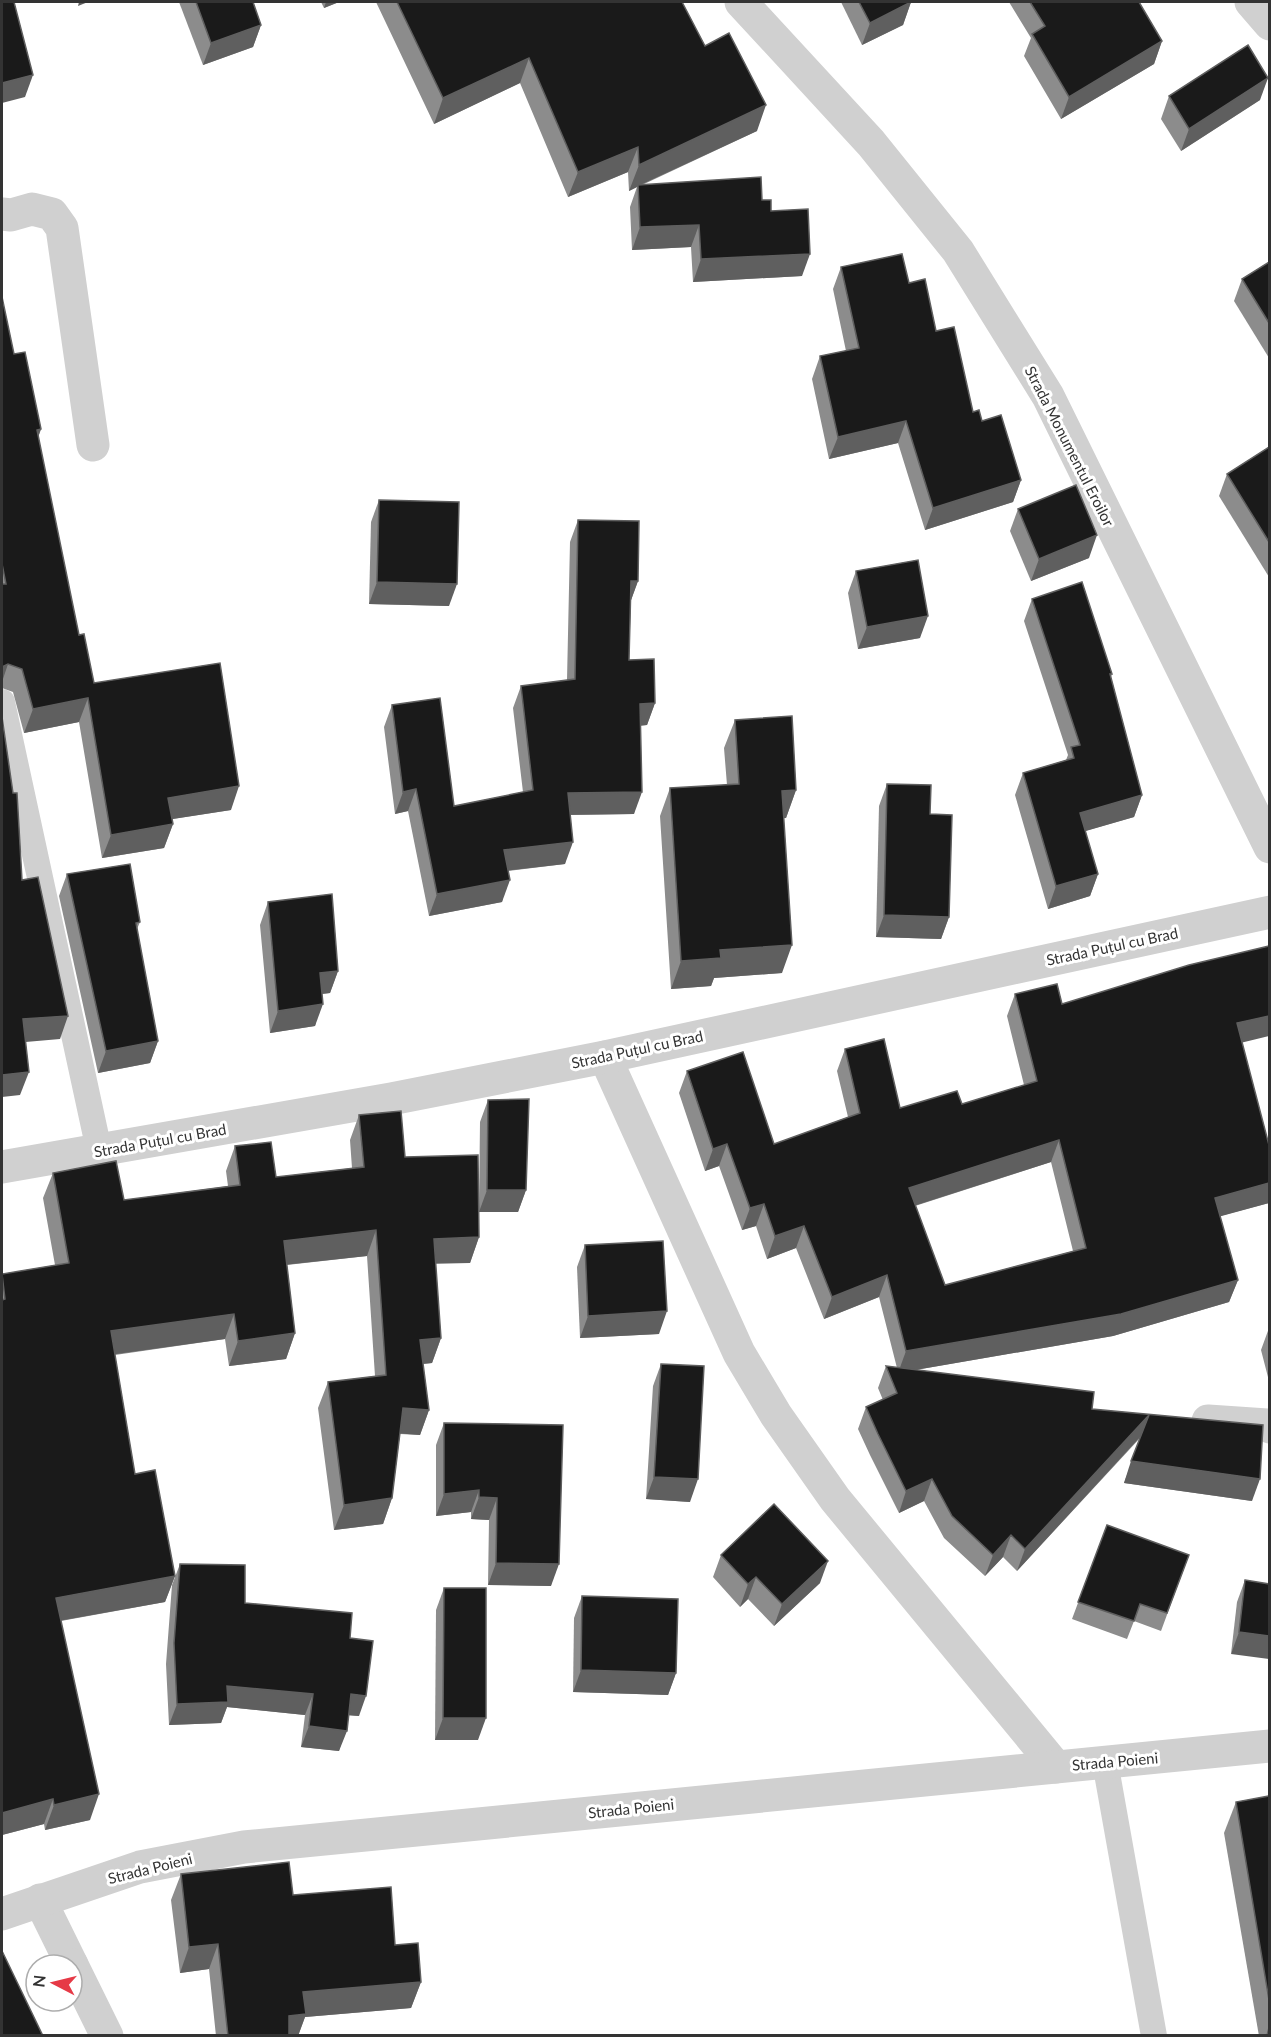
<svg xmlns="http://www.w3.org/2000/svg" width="1271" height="2037" font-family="Lato,sans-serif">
	<rect width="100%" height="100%" fill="#fff"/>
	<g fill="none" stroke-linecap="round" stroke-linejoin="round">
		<g stroke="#d0d0d0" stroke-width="26">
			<path d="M 2,702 L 99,1150"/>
			<path d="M 1105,1762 L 1154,2036"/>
		</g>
		<g stroke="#d0d0d0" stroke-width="33">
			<path d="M 741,2 L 871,143 L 958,251 L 1048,396 L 1270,847"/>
			<path d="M 1251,2 L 1270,24"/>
			<path d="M 2,214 L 11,215 L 32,209 L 52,214 L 62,228 L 93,445"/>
			<path d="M 605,1057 L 739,1353 L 776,1415 L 835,1499 L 1056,1767"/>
			<path d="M 2,1167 L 391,1099 L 605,1057 L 1270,912"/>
			<path d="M 1208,1421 L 1267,1425 L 1270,1427"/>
			<path d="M 40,1900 L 72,1965"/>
			<path d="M 2,1914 L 140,1867 L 244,1847 L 1270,1746"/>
			<path d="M 72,1965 L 107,2036"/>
		</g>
	</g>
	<g fill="#8c8c8c" fill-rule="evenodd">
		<path d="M 179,2 L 253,2 L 261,25 L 253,47 L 203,65 Z"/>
		<path d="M 321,2 L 339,2 L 324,8 Z"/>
		<path d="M 376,2 L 682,2 L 705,46 L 757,131 L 642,185 L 762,200 L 771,211 L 802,276 L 693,282 L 691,247 L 632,250 L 630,207 L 637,187 L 629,191 L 628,172 L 568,197 L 520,83 L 434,124 Z"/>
		<path d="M 841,2 L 911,2 L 903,25 L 862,45 Z"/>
		<path d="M 1009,2 L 1139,2 L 1162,41 L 1154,64 L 1061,119 L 1024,56 L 1031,38 Z"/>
		<path d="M 1169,96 L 1260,100 L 1181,151 L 1161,119 Z"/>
		<path d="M 1269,262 L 1269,358 L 1234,301 L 1242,279 Z"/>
		<path d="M 841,267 L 909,283 L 973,412 L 982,421 L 1021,480 L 1013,502 L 925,530 L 898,443 L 829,459 L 812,379 L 820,356 L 846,351 L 833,289 Z"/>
		<path d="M 2,297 L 14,354 L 41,429 L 38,437 L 79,635 L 94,683 L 231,810 L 172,819 L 173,824 L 164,848 L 102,858 L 79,722 L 24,733 L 13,692 L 2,688 Z"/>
		<path d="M 1269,447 L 1269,577 L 1219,496 L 1227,474 Z"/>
		<path d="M 379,500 L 449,606 L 369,604 L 371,522 Z"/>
		<path d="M 1018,509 L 1089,558 L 1031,581 L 1010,531 Z"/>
		<path d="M 578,520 L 638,581 L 631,600 L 629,660 L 655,703 L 647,725 L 640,726 L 634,814 L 570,815 L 565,864 L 508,871 L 502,902 L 429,916 L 408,811 L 395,814 L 384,727 L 392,705 L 454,806 L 523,792 L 513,708 L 521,686 L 567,680 L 570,542 Z"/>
		<path d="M 856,571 L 920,638 L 858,649 L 848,593 Z"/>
		<path d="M 1032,599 L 1112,674 L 1111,677 L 1142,795 L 1134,817 L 1085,831 L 1098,874 L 1090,896 L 1048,909 L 1015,795 L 1023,773 L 1066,760 L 1068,755 L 1024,621 Z"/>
		<path d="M 735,720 L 796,790 L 786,818 L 784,818 L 782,973 L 714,978 L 711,986 L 671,989 L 660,816 L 670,788 L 727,785 L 724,748 Z"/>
		<path d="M 887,784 L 930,814 L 949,917 L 941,939 L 876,937 L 879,806 Z"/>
		<path d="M 67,874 L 140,922 L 137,929 L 158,1041 L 150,1063 L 98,1073 L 59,896 Z"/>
		<path d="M 268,902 L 338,971 L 330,993 L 322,994 L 315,1026 L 270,1033 L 260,925 Z"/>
		<path d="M 1015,994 L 1242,1042 L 1269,1203 L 1220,1216 L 1238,1280 L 1229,1302 L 1113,1336 L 915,1370 L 1092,1409 L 1252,1501 L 1124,1483 L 1141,1437 L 1017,1571 L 1003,1557 L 985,1576 L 944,1538 L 924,1501 L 899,1513 L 870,1455 L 858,1429 L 866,1407 L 883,1400 L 878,1388 L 886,1366 L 897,1368 L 879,1297 L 824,1319 L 796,1248 L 767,1259 L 756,1226 L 742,1230 L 719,1166 L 705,1171 L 679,1093 L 687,1071 L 774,1144 L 848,1117 L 837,1071 L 845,1049 L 900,1108 L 962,1104 L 1024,1085 L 1007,1016 ZM 1051,1162 L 1073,1251 L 945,1285 L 915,1206 Z"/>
		<path d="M 488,1100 L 526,1190 L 518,1212 L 479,1212 L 479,1237 L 470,1263 L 435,1263 L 441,1338 L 432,1363 L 423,1364 L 429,1410 L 420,1435 L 400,1434 L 392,1498 L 383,1524 L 334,1530 L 318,1408 L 328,1382 L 375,1376 L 367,1256 L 287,1265 L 295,1333 L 286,1359 L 229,1366 L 225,1339 L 115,1355 L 135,1474 L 175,1576 L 165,1602 L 61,1621 L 90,1820 L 45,1830 L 44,1824 L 2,1835 L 2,1274 L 55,1265 L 43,1198 L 53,1173 L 124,1200 L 228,1186 L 226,1171 L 235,1146 L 276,1177 L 352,1168 L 350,1140 L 359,1115 L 405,1157 L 479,1209 L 480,1122 Z"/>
		<path d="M 585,1245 L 659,1334 L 580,1338 L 577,1267 Z"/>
		<path d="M 1269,1328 L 1269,1327 L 1269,1381 L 1261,1350 Z"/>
		<path d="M 661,1364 L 690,1502 L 646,1499 L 653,1386 Z"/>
		<path d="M 444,1423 L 563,1425 L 551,1586 L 488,1585 L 489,1520 L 471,1519 L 471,1512 L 436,1516 L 436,1445 Z"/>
		<path d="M 1107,1525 L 1189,1555 L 1161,1631 L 1134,1621 L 1127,1639 L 1072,1619 Z"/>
		<path d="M 721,1555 L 820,1583 L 774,1626 L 748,1599 L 740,1607 L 713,1577 Z"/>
		<path d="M 180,1564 L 245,1603 L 350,1638 L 359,1716 L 349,1715 L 339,1751 L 301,1747 L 305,1715 L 227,1707 L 221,1723 L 169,1725 L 166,1664 L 172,1585 Z"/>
		<path d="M 1245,1580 L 1269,1584 L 1231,1654 L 1237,1602 Z"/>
		<path d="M 444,1588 L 478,1740 L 435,1740 L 436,1610 Z"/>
		<path d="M 582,1596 L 676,1673 L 668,1695 L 573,1692 L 574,1618 Z"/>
		<path d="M 1269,1796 L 1269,2036 L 1259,2036 L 1224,1833 L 1236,1802 Z"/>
		<path d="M 181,1874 L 293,1895 L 395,1945 L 421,1982 L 411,2008 L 305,2017 L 298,2036 L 216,2036 L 209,1969 L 180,1973 L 171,1900 Z"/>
	</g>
	<g fill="#5f5f5f">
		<path d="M 79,2 L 88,2 L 78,6 Z"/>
		<path d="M 326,2 L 339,2 L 324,8 Z"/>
		<path d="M 911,2 L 903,25 L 862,45 L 870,23 Z"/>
		<path d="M 261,25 L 253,47 L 203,65 L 211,43 Z"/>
		<path d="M 1162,41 L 1154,64 L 1061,119 L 1069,97 Z"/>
		<path d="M 529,58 L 520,83 L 434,124 L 443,98 Z"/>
		<path d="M 33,75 L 25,97 L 2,103 L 2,83 Z"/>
		<path d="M 1268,78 L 1260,100 L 1181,151 L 1189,129 Z"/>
		<path d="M 766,105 L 757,131 L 638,186 L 638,185 L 637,187 L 629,191 L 639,165 Z"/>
		<path d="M 638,147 L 628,172 L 568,197 L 578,172 Z"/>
		<path d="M 699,225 L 691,247 L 632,250 L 640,227 Z"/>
		<path d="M 810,254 L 802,276 L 693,282 L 701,259 Z"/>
		<path d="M 906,421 L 898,443 L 829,459 L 838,437 Z"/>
		<path d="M 41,429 L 33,452 L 37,430 Z"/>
		<path d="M 1021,480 L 1013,502 L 925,530 L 933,508 Z"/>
		<path d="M 1097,535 L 1089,558 L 1031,581 L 1039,559 Z"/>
		<path d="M 631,581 L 638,581 L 630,603 Z"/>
		<path d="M 377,582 L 457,584 L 449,606 L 369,604 Z"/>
		<path d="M 928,616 L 920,638 L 858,649 L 867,627 Z"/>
		<path d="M 8,664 L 2,682 L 2,667 Z"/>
		<path d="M 88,698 L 79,722 L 24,733 L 33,709 Z"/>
		<path d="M 655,703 L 647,725 L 632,726 L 640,704 Z"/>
		<path d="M 239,786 L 231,810 L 160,821 L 168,798 Z"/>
		<path d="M 416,789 L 408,811 L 395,814 L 403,792 Z"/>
		<path d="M 796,790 L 786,818 L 772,819 L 782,791 Z"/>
		<path d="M 642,792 L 634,814 L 560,815 L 568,793 Z"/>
		<path d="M 1142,795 L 1134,817 L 1072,835 L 1080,813 Z"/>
		<path d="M 173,824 L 164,848 L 102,858 L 111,835 Z"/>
		<path d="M 573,842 L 565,864 L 496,872 L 504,850 Z"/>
		<path d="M 1098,874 L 1090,896 L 1048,909 L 1056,886 Z"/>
		<path d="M 510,880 L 502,902 L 429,916 L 437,894 Z"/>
		<path d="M 884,915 L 949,917 L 941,939 L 876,937 Z"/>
		<path d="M 792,945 L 782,973 L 714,978 L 711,986 L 671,989 L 681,961 L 720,950 Z"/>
		<path d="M 338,971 L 330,993 L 312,995 L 320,973 Z"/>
		<path d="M 323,1004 L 315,1026 L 270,1033 L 278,1011 Z"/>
		<path d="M 68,1016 L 60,1039 L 14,1043 L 23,1019 Z"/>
		<path d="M 1269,1016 L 1269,1036 L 1228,1046 L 1237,1023 Z"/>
		<path d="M 158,1041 L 150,1063 L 98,1073 L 106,1051 Z"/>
		<path d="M 29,1072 L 20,1095 L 2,1097 L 2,1075 Z"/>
		<path d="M 1059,1140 L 1051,1162 L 901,1210 L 909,1188 Z"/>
		<path d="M 727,1144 L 719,1166 L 705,1171 L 713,1149 Z"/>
		<path d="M 1269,1183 L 1269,1203 L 1207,1220 L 1215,1198 Z"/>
		<path d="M 487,1190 L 526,1190 L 518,1212 L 479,1212 Z"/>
		<path d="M 764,1204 L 756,1226 L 742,1230 L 750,1208 Z"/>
		<path d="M 804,1226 L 796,1248 L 767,1259 L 775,1236 Z"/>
		<path d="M 376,1230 L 367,1256 L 274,1266 L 284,1241 Z"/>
		<path d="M 479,1237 L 470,1263 L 424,1264 L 434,1239 Z"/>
		<path d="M 887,1275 L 879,1297 L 824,1319 L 832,1297 Z"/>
		<path d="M 1238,1280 L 1229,1302 L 1113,1336 L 898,1373 L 906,1351 Z"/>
		<path d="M 667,1311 L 659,1334 L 580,1338 L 588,1316 Z"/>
		<path d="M 234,1314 L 225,1339 L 102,1356 L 111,1331 Z"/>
		<path d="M 295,1333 L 286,1359 L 229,1366 L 238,1341 Z"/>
		<path d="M 441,1338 L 432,1363 L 411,1365 L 420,1340 Z"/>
		<path d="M 403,1408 L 429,1410 L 420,1435 L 394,1433 Z"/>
		<path d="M 1149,1415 L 1141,1436 L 1017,1571 L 1025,1549 Z"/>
		<path d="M 1131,1461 L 1260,1479 L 1252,1501 L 1124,1483 Z"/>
		<path d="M 654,1477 L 698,1479 L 690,1502 L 646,1499 Z"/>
		<path d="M 932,1479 L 924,1501 L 899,1513 L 906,1491 Z"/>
		<path d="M 479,1490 L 471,1512 L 436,1516 L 444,1494 Z"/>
		<path d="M 479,1497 L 497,1498 L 489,1520 L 471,1519 Z"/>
		<path d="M 392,1498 L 383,1524 L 334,1530 L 344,1505 Z"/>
		<path d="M 1011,1535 L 1003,1557 L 985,1576 L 993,1555 Z"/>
		<path d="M 828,1561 L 820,1583 L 774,1626 L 782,1604 Z"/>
		<path d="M 496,1563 L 559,1564 L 551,1586 L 488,1585 Z"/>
		<path d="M 175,1576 L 165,1602 L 47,1623 L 56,1598 Z"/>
		<path d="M 756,1577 L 748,1599 L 740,1607 L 748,1584 Z"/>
		<path d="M 1239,1632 L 1269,1636 L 1269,1659 L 1231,1654 Z"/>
		<path d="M 581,1670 L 676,1673 L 668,1695 L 573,1692 Z"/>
		<path d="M 227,1686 L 313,1694 L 305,1715 L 227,1707 L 221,1723 L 169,1725 L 177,1704 Z"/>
		<path d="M 351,1694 L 366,1696 L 359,1716 L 344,1715 Z"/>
		<path d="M 443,1718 L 486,1718 L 478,1740 L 435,1740 Z"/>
		<path d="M 309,1726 L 347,1731 L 339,1751 L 301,1747 Z"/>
		<path d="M 99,1794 L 90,1820 L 45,1830 L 54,1805 Z"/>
		<path d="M 53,1799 L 44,1824 L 2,1835 L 2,1813 Z"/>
		<path d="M 218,1944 L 209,1969 L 180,1973 L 189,1947 Z"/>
		<path d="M 421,1982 L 411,2008 L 305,2017 L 298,2036 L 282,2036 L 289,2016 L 303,1992 Z"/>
		<path d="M 1269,2025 L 1269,2036 L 1266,2036 Z"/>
	</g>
	<g fill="#1a1a1a" stroke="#5f5f5f" stroke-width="1.5" fill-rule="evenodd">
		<path d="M 2,2 L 14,2 L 33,75 L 2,83 Z"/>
		<path d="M 196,2 L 253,2 L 261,25 L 211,43 Z"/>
		<path d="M 397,2 L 682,2 L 705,46 L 729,33 L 766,105 L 639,165 L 638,147 L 578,172 L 529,58 L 443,98 Z"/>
		<path d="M 859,2 L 911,2 L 870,23 Z"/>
		<path d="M 1030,2 L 1139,2 L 1162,41 L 1069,97 L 1032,34 L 1045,26 Z"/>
		<path d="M 1248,45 L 1268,78 L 1189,129 L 1169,96 Z"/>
		<path d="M 761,177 L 762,200 L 771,200 L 771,211 L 808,209 L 810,254 L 701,259 L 699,225 L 640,227 L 638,185 Z"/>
		<path d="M 902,254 L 909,283 L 925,279 L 936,331 L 954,327 L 973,412 L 979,410 L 982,421 L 1001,415 L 1021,480 L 933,508 L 906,421 L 838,437 L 820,356 L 859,348 L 841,267 Z"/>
		<path d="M 1269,262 L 1269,323 L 1242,279 Z"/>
		<path d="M 2,297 L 14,354 L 25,352 L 41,429 L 37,430 L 79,635 L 84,634 L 94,683 L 220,663 L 239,786 L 168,798 L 173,824 L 111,835 L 88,698 L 33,709 L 22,669 L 8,664 L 2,667 L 2,584 L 6,584 L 2,564 Z"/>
		<path d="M 1269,447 L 1269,542 L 1227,474 Z"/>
		<path d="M 1076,485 L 1097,535 L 1039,559 L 1018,509 Z"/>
		<path d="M 379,500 L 459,502 L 457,584 L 377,582 Z"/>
		<path d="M 578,520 L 639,521 L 638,581 L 631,581 L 629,660 L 654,659 L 655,703 L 640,704 L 642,792 L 568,793 L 573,842 L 504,850 L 510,880 L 437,894 L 416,789 L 403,792 L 392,705 L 440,698 L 454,806 L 533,790 L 521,686 L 575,679 Z"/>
		<path d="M 918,560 L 928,616 L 867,627 L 856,571 Z"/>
		<path d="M 1082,582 L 1112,674 L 1110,674 L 1142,795 L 1080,813 L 1098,874 L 1056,886 L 1023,773 L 1074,758 L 1071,747 L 1080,745 L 1032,599 Z"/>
		<path d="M 792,716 L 796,790 L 782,791 L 792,945 L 720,950 L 721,958 L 681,961 L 670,788 L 739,784 L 735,720 Z"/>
		<path d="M 2,717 L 13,793 L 17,793 L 22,880 L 38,877 L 68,1016 L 23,1019 L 29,1072 L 2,1075 Z"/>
		<path d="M 887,784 L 931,785 L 930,814 L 952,815 L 949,917 L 884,915 Z"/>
		<path d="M 130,864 L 140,922 L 136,923 L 158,1041 L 106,1051 L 67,874 Z"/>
		<path d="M 332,894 L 338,971 L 320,973 L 323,1004 L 278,1011 L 268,902 Z"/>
		<path d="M 1269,946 L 1269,1016 L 1237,1023 L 1269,1145 L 1269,1183 L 1215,1198 L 1238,1280 L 1121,1314 L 906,1351 L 887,1275 L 832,1297 L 804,1226 L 775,1236 L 764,1204 L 750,1208 L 727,1144 L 713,1149 L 687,1071 L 743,1052 L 774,1144 L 860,1113 L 845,1049 L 884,1039 L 900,1108 L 957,1091 L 962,1104 L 1037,1081 L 1015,994 L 1057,984 L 1062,1004 L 1189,965 ZM 1059,1140 L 1086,1248 L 945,1285 L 909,1188 Z"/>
		<path d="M 529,1099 L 526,1190 L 487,1190 L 488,1100 Z"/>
		<path d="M 401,1111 L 405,1157 L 478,1155 L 479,1237 L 434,1239 L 441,1338 L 420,1340 L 429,1410 L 403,1408 L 392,1498 L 344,1505 L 328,1382 L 386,1375 L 376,1230 L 284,1241 L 295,1333 L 238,1341 L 234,1314 L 111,1331 L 135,1474 L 155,1470 L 175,1576 L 56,1598 L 99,1794 L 54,1805 L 53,1799 L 2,1813 L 2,1300 L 5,1299 L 2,1274 L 69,1263 L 53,1173 L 116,1161 L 124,1200 L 240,1185 L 235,1146 L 271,1142 L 276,1177 L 364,1167 L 359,1115 Z"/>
		<path d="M 663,1241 L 667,1311 L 588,1316 L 585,1245 Z"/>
		<path d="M 661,1364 L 704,1366 L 698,1479 L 654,1477 Z"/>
		<path d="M 886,1366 L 1094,1392 L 1092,1409 L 1263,1425 L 1260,1479 L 1131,1461 L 1149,1415 L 1025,1549 L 1011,1535 L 993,1555 L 952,1516 L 932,1479 L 906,1491 L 878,1434 L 866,1407 L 897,1393 Z"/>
		<path d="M 444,1423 L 563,1425 L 559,1564 L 496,1563 L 497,1498 L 479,1497 L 479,1490 L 444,1494 Z"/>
		<path d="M 774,1504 L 828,1561 L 782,1604 L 756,1577 L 748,1584 L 721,1555 Z"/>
		<path d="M 1107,1525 L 1189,1555 L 1167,1613 L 1140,1604 L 1134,1621 L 1078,1602 Z"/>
		<path d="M 180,1564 L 245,1565 L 245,1603 L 352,1613 L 350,1638 L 373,1641 L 366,1696 L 351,1694 L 347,1731 L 309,1726 L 313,1694 L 227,1686 L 228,1702 L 177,1704 L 174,1643 Z"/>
		<path d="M 1245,1580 L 1269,1584 L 1269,1636 L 1239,1632 Z"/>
		<path d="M 444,1588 L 486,1588 L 486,1718 L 443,1718 Z"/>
		<path d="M 582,1596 L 678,1599 L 676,1673 L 581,1670 Z"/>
		<path d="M 1269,1796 L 1269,2000 L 1236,1802 Z"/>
		<path d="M 289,1862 L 293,1895 L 391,1887 L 395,1945 L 418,1943 L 421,1982 L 303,1992 L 306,2014 L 289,2016 L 289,2036 L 228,2036 L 218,1944 L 189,1947 L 181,1874 Z"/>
		<path d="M 3,1953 L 43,2036 L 2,2036 L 2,1954 Z"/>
	</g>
	<g text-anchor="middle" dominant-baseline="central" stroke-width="6" stroke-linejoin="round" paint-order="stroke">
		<g font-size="15" fill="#333" stroke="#fff">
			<text transform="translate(1070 446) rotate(63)">Strada Monumentul Eroilor</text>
			<text transform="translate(1112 946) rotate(-12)">Strada Puțul cu Brad</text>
			<text transform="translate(637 1049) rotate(-12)">Strada Puțul cu Brad</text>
			<text transform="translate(160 1140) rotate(-10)">Strada Puțul cu Brad</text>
			<text transform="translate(1115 1761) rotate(-5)">Strada Poieni</text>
			<text transform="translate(631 1808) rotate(-6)">Strada Poieni</text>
			<text transform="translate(150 1868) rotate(-14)">Strada Poieni</text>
		</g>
	</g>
	<rect width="1271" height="2037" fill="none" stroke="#333333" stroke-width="6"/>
	<g transform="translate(54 1983) rotate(277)"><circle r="28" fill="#ffffff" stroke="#adadad" stroke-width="1.5"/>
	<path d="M0-4.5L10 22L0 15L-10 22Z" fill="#e63946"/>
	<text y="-9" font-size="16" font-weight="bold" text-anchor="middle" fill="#333333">N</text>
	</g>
</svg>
